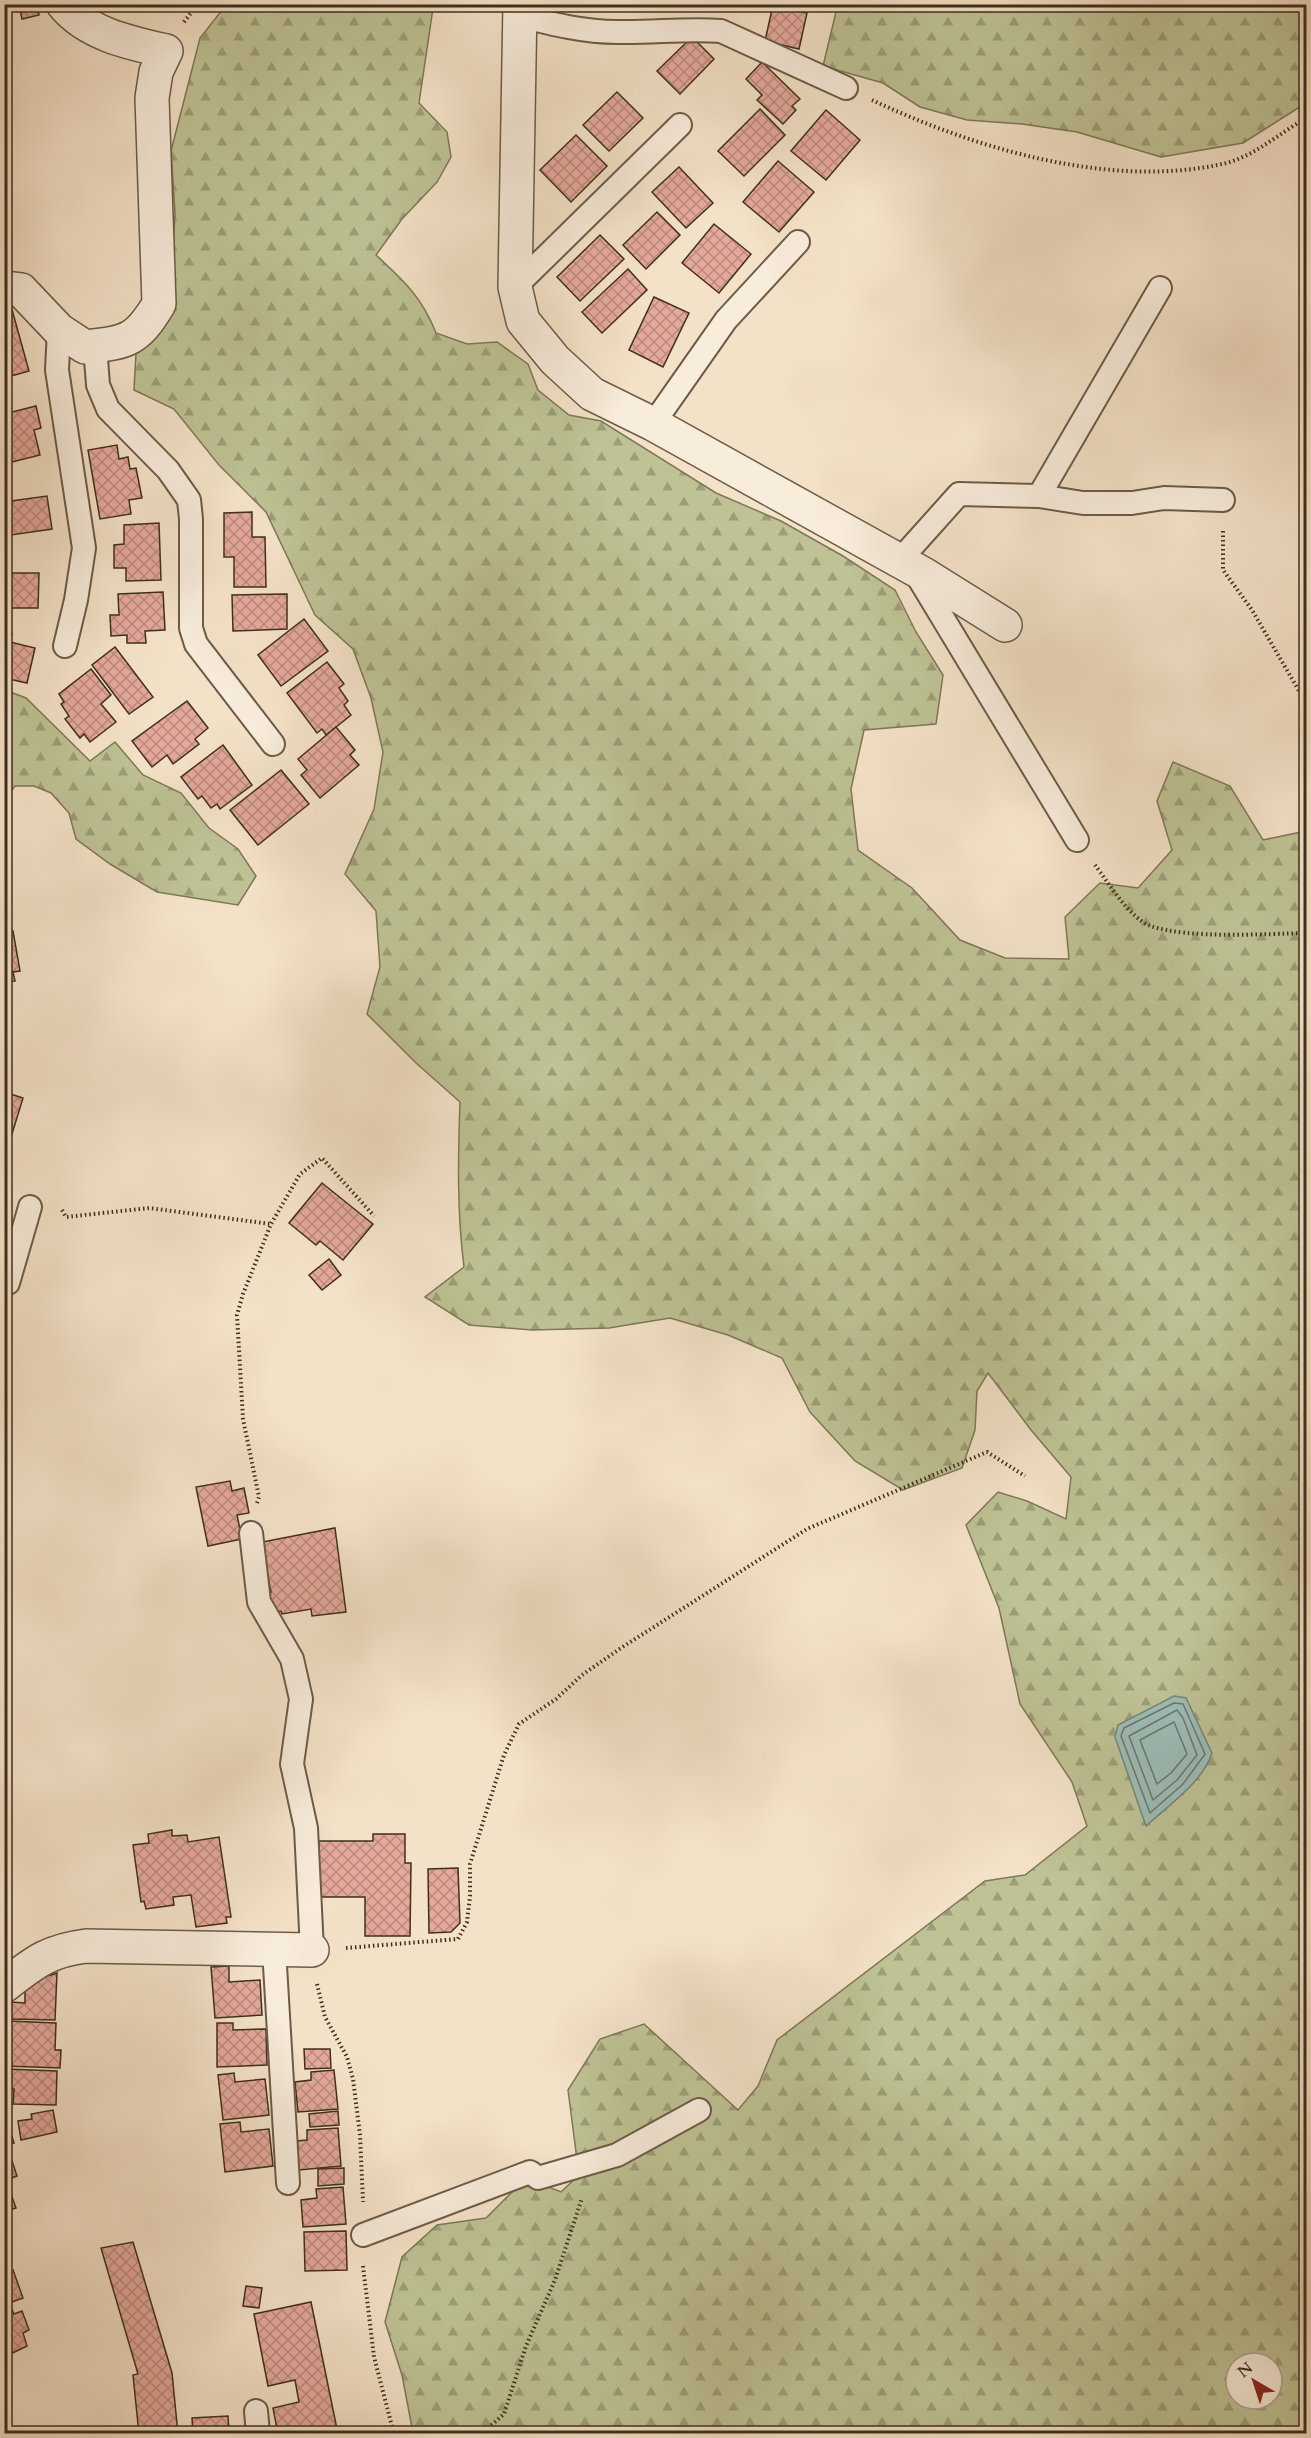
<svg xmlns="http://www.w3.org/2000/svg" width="1311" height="2438" font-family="Cardo,serif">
	<defs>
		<pattern id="forest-firs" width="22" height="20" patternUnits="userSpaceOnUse" patternTransform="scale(1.5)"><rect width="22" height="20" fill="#bec294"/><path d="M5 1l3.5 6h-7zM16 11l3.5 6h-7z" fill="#9c9e78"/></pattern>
		<pattern id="building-cross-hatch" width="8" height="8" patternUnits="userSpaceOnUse" patternTransform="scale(1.5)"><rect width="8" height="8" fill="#e5a89c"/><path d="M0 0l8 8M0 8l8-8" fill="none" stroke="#bb897e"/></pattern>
	</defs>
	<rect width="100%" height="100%" fill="#f4e2c8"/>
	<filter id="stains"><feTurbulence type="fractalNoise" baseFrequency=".00333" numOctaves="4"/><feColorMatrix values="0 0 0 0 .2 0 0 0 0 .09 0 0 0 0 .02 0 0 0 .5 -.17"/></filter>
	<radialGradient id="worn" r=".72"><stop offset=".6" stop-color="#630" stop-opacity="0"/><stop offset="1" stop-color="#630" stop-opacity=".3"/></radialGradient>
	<g fill="url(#forest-firs)" stroke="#7e7858" stroke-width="1.5" fill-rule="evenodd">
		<path d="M 226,5 L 429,5 L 433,8 L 419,103 L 447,132 L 451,157 L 437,182 L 402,219 L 376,255 C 403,280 422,297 436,333 L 467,344 L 497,342 L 528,364 L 538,390 L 569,415 L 601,421 L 716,493 L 781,521 L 843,556 L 895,590 L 916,632 L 943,675 L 936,724 L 864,730 L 851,789 L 858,850 L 912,888 L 960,940 L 1005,958 L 1069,959 L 1065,917 L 1100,883 L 1138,888 L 1172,850 L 1157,801 L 1173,762 L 1230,786 L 1263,840 L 1306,831 L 1306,2433 L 413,2433 L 402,2375 L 385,2322 L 402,2257 L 437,2225 L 486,2218 L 520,2184 L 541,2184 L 561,2192 L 579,2175 L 568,2090 L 600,2039 L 644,2024 L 738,2110 L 758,2086 L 777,2040 L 985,1881 L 1025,1875 L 1087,1826 L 1072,1782 L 1020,1704 L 999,1608 L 966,1525 L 998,1492 L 1027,1501 L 1066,1519 L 1071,1477 L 1031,1430 L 988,1373 L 977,1391 L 975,1430 L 962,1468 L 903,1490 L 855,1461 L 810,1412 L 782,1358 L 728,1335 L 670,1318 L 609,1328 L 532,1330 L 469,1325 L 425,1297 L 464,1267 C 457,1212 458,1158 460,1102 L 416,1063 L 367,1014 L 380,967 L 376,911 L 345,874 L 374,809 L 383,752 L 371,698 L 353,649 L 315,615 L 266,512 L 219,465 L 174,409 L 134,390 L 136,353 L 170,299 L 175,214 L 171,151 L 200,38 ZM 1236,2363 L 1272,2363 L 1272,2399 L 1236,2399 Z"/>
		<path d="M 828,5 L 1306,5 L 1306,103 L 1243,143 L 1161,157 L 1077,132 L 1022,124 L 967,120 L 920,107 L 883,83 L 823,66 L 837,8 Z"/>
		<path d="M 5,690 L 26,698 L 90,761 L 115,742 L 143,775 L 181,793 L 209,828 L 238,849 L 256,876 L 238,905 L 157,892 L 110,864 L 76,839 L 69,813 L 51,793 L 34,786 L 15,786 L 5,800 Z"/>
	</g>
	<path fill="#9cbdb8" stroke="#77847a" stroke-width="1.5" d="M 1174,1696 L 1186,1698 L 1212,1753 C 1202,1783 1169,1805 1146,1826 L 1115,1737 L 1118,1725 Z"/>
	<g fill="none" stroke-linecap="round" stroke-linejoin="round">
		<g stroke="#6e766a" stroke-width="1.5">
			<path d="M 1174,1703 L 1183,1704 L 1205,1754 L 1183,1784 L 1150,1813 L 1121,1736 L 1124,1728 Z"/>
			<path d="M 1177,1710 L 1183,1718 L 1197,1755 L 1177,1780 L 1153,1800 L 1129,1736 Z"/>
			<path d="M 1174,1722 L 1187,1754 L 1171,1773 L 1157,1784 L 1140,1740 Z"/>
		</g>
	</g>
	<g fill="url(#building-cross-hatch)" stroke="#3f2f1c" stroke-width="1.5">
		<path d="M 37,4 L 39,15 L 22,19 L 19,5 Z"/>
		<path d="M 773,5 L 807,13 L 799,49 L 765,41 Z"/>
		<path d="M 692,37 L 714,59 L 680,94 L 657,71 Z"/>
		<path d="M 762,62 L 800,99 L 792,106 L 796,110 L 783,124 L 757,100 L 762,95 L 746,79 Z"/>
		<path d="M 617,92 L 643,118 L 609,151 L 583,125 Z"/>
		<path d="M 760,109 L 785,135 L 744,176 L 718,151 Z"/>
		<path d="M 826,110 L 860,140 L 826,180 L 791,151 Z"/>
		<path d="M 576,135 L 607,166 L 571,202 L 540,170 Z"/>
		<path d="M 778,161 L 814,192 L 779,232 L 743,202 Z"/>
		<path d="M 679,167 L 713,203 L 686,228 L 652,192 Z"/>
		<path d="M 657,212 L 680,235 L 646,269 L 623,245 Z"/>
		<path d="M 714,224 L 751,254 L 719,293 L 682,263 Z"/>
		<path d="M 600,235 L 624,259 L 580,301 L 557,277 Z"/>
		<path d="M 628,269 L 647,290 L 602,333 L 582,312 Z"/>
		<path d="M 654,297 L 689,313 L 663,367 L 629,350 Z"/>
		<path d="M 11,306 L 29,371 L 4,378 L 4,308 Z"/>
		<path d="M 36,406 L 41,428 L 34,430 L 40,455 L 4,464 L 4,414 Z"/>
		<path d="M 117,445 L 119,459 L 128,457 L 130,469 L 136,468 L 142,498 L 129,500 L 131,514 L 100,519 L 88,450 Z"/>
		<path d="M 47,496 L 52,529 L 4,536 L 4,502 Z"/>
		<path d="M 252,512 L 252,537 L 265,537 L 266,587 L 234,587 L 234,557 L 224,557 L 224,513 Z"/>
		<path d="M 159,523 L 161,580 L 126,581 L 126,568 L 114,568 L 114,545 L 124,544 L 124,525 Z"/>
		<path d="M 4,573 L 39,573 L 38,608 L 4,608 Z"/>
		<path d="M 163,592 L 165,630 L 145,631 L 146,643 L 127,643 L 127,635 L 111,636 L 110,615 L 119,615 L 118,594 Z"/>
		<path d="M 287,594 L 287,629 L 233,631 L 232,595 Z"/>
		<path d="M 304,619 L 328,651 L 281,686 L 258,655 Z"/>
		<path d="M 4,632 L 12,634 L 10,642 L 35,648 L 27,683 L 4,678 Z"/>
		<path d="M 115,647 L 153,697 L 129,714 L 92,665 Z"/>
		<path d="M 327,662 L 344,684 L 339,688 L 348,701 L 344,705 L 351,715 L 326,735 L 322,729 L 317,733 L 287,693 Z"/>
		<path d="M 91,669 L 111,695 L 101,704 L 116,722 L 90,742 L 84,734 L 80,738 L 65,719 L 69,716 L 61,704 L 64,702 L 59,694 Z"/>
		<path d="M 187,701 L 208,728 L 195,739 L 199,744 L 173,764 L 167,755 L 152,767 L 132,741 Z"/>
		<path d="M 336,727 L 355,750 L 350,755 L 359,765 L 320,798 L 301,775 L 307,770 L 298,759 Z"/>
		<path d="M 223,745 L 252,785 L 220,809 L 217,804 L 211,808 L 202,796 L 198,799 L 181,777 Z"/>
		<path d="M 281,770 L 309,804 L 258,845 L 230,810 Z"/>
		<path d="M 13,931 L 20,971 L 13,972 L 15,981 L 4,983 L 4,932 Z"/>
		<path d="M 4,1092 L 23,1098 L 4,1160 Z"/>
		<path d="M 322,1183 L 373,1224 L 343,1260 L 320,1241 L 316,1245 L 289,1223 Z"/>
		<path d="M 329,1259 L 341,1275 L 322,1290 L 309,1275 Z"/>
		<path d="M 230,1481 L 232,1491 L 244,1488 L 249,1513 L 237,1515 L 242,1539 L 208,1546 L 196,1487 Z"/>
		<path d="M 335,1528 L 346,1612 L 312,1616 L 311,1609 L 282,1614 L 281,1611 L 271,1613 L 264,1593 L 271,1592 L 266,1566 L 260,1568 L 257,1543 Z"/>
		<path d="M 172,1830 L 172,1836 L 187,1835 L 188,1842 L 219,1837 L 231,1917 L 226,1917 L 227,1923 L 196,1927 L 191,1895 L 173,1897 L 174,1905 L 146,1909 L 144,1901 L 141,1902 L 133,1845 L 149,1843 L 148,1834 Z"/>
		<path d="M 373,1834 L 405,1834 L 405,1863 L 411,1863 L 410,1936 L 365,1936 L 365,1897 L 318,1897 L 319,1841 L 373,1841 Z"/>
		<path d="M 458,1868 L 460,1923 L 451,1932 L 429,1933 L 428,1869 Z"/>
		<path d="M 229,1966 L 229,1982 L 260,1980 L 262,2015 L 215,2018 L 211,1967 Z"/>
		<path d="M 57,1973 L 55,2020 L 10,2019 L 10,2002 L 25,2003 L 25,1983 Z"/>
		<path d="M 9,2021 L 56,2023 L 55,2050 L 61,2050 L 60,2068 L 6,2066 Z"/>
		<path d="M 217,2023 L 233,2023 L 233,2030 L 266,2029 L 267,2065 L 217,2067 Z"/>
		<path d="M 304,2049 L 330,2049 L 331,2068 L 305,2069 Z"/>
		<path d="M 6,2069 L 57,2071 L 56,2105 L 13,2104 L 14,2089 L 6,2089 Z"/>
		<path d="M 334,2070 L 338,2109 L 298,2112 L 295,2082 L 311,2080 L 311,2072 Z"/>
		<path d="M 234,2073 L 235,2082 L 265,2079 L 269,2115 L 223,2120 L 218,2075 Z"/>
		<path d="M 53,2110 L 57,2132 L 21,2140 L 18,2121 L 32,2119 L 31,2114 Z"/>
		<path d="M 338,2111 L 339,2125 L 310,2127 L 309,2114 Z"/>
		<path d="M 7,2121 L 14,2143 L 4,2146 L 4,2122 Z"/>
		<path d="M 240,2122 L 241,2132 L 269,2129 L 273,2166 L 225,2172 L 220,2124 Z"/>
		<path d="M 338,2128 L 341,2166 L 299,2170 L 297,2141 L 307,2140 L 307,2130 Z"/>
		<path d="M 9,2152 L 17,2176 L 6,2180 L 16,2208 L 4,2212 L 4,2153 Z"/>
		<path d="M 344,2168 L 344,2184 L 318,2186 L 318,2169 Z"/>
		<path d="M 343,2187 L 346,2224 L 303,2227 L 301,2200 L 317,2198 L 316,2189 Z"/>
		<path d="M 346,2231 L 347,2270 L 305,2271 L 304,2232 Z"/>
		<path d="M 133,2242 L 172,2373 L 178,2434 L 139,2434 L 133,2375 L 138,2374 L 101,2248 Z"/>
		<path d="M 13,2270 L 23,2298 L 9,2303 L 14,2314 L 22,2311 L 29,2330 L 23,2333 L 27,2346 L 4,2357 L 4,2273 Z"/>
		<path d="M 246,2286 L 262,2288 L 259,2308 L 243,2306 Z"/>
		<path d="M 311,2302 L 338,2434 L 278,2434 L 273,2408 L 299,2402 L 295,2380 L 268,2386 L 254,2314 Z"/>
		<path d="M 228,2416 L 229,2431 L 234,2430 L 234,2434 L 193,2434 L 192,2418 Z"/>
	</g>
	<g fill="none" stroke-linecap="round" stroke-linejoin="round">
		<defs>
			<g id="lane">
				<path d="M 520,16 C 552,24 584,32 617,32 C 652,33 687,28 721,31 L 846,88"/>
				<path d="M 515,287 L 680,125"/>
				<path d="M 59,330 L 57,370 L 84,548 L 76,600 L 65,646"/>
				<path d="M 95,346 L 98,385 L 108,409 L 168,470 L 189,500 L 191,519 L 191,628 L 196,644 L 273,744"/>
				<path d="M 653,424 L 726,320 L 798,242"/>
				<path d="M 1039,496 L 1160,288"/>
				<path d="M 899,561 L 959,494 L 1039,496 L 1083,503 L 1132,503 L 1164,498 L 1223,500"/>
				<path d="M 915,572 L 1077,840"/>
				<path d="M 4,1284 L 8,1283 L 30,1207"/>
				<path d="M 251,1533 L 259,1602 L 292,1659 L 301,1699 L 292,1764 L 306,1828 L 312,1950"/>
				<path d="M 274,1949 L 288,2183"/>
				<path d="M 363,2235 L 530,2172 L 538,2178 L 617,2155 L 699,2110"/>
				<path d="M 256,2411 L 258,2434"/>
			</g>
			<g id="street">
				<path d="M 520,4 L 515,287 L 523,321 L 555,360 L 592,394 L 653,424 L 925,575 L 1005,625"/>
				<path d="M 4,288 L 21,290 L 59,330 L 85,347 C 127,342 136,342 159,304 L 152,98 L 156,72 L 166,51 C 130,43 87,34 63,4"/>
				<path d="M 4,1986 C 34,1963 47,1951 86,1946 L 312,1950"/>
			</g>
		</defs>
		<use href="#lane" stroke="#6c5c47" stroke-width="26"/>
		<use href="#street" stroke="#6c5c47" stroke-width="36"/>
		<g stroke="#3f2f1c" stroke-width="4" stroke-dasharray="1.5 3" stroke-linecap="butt">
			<path d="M 184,22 L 198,4"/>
			<path d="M 872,100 C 974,148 1109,189 1222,164 C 1252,158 1280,133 1306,118"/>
			<path d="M 1223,531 L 1223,570 L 1252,610 L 1306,703"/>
			<path d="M 1095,865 C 1108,882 1130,919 1151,926 C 1187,939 1266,934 1306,933"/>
			<path d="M 62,1210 L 66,1217 L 149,1208 L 271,1224"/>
			<path d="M 257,1503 L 259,1497 L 243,1419 L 237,1315 L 243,1294 L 271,1224 L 300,1174 L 322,1158 L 374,1216"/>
			<path d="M 346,1948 L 458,1939 L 467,1922 L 470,1896 L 470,1864 L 504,1755 L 519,1724 L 556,1699 L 582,1675 L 621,1648 L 807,1529 L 987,1452 L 1025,1476"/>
			<path d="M 317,1984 L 325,2017 L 347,2057 L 353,2079 L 360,2135 L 363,2202"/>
			<path d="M 363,2266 L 374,2357 L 394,2434"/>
			<path d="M 481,2434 L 504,2414 L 526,2346 L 555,2280 L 582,2198"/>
		</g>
		<use href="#lane" stroke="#f8ecdb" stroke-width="22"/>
		<use href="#street" stroke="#f8ecdb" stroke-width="33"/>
	</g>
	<rect width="1311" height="2438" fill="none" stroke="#f4e2c8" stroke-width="24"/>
	<rect x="6" y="6" width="1299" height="2426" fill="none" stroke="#3f2f1c" stroke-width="3"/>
	<rect x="12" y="12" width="1287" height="2414" fill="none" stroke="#3f2f1c" stroke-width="1.5"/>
	<g transform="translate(1254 2381) rotate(321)"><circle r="28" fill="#f8ecdb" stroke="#aea08f" stroke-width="1.5"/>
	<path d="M0-4.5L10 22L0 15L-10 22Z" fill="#8f2418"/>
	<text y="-9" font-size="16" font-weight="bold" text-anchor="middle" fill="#3f2f1c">N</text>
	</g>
	<rect width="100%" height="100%" filter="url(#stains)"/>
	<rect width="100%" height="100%" fill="url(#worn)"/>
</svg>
